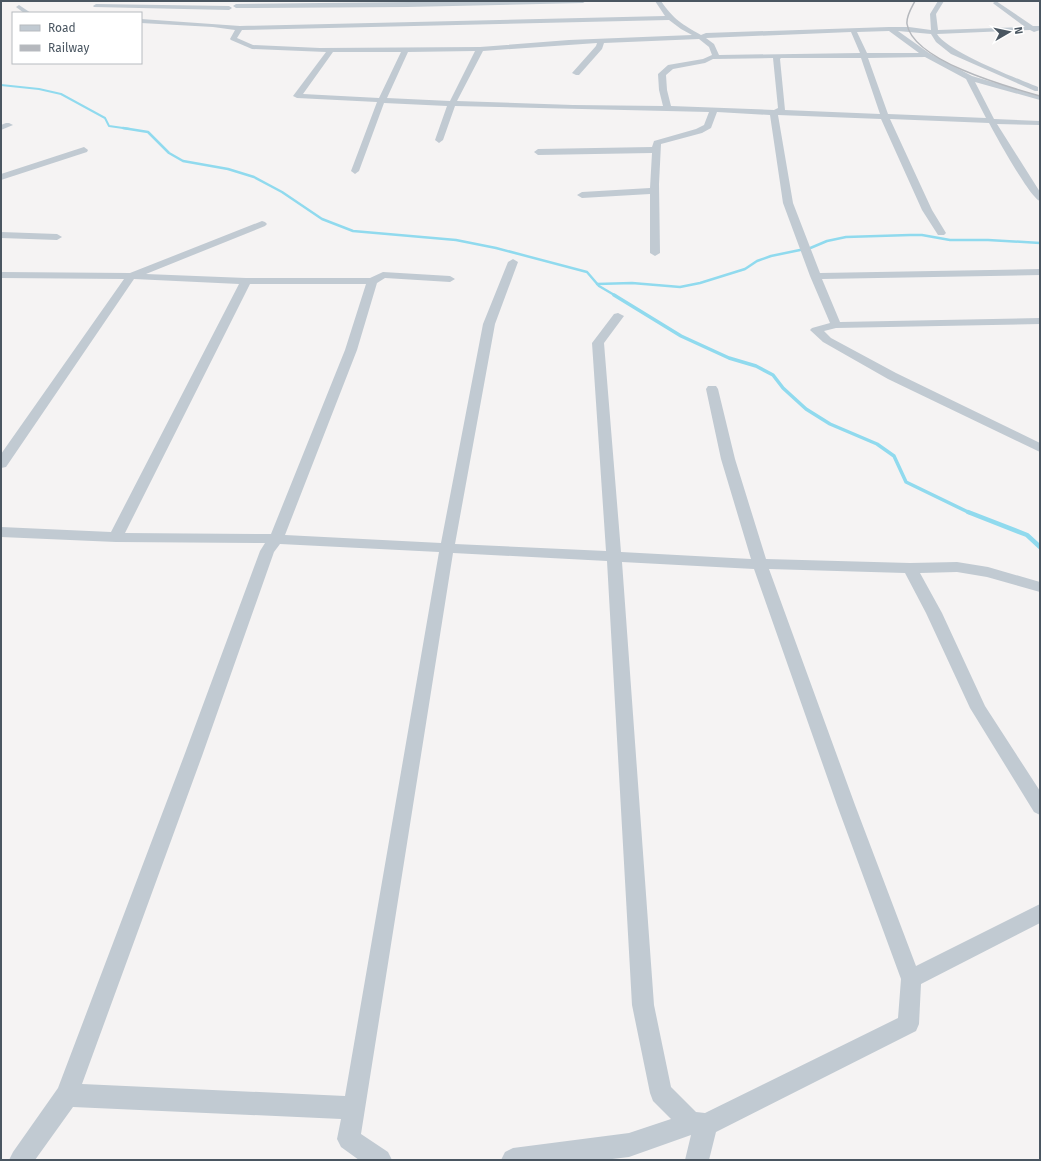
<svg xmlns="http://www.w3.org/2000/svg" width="1041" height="1161" font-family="'Fira Sans',sans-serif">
	<rect width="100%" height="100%" fill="#f5f3f3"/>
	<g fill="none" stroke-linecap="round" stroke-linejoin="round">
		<path stroke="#90daee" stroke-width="2" d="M 1,85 L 39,89 L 61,94 L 105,118 L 109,126 L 130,129"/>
		<g stroke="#90daee" stroke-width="2.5">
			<path d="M 123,128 L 148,132 L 169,153 L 183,161 L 228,169 L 254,177 L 282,192 L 322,219 L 353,231 L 456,240 L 496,248 L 587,272 L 599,286 L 616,296"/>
			<path d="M 808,249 L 827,241 L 846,237 L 910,235 L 922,235 L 950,240 L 988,240 L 1040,243"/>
			<path d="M 597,284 L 632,283 L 680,287 L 700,283 L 745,269 L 757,261 L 771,256 L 800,250"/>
		</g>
		<path stroke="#90daee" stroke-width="3.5" d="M 614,295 L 681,336 L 729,358 L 756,366 L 773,375 L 783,388 L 806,409 L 830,424 L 877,444 L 894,456 L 906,482 L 970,513"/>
		<path stroke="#90daee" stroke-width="4.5" d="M 968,512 L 1027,535 L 1040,547"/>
		<g fill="#c1cad2" fill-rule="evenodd">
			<path d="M 498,1 L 586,1 L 583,3 L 407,7 L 236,8 L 233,6 L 236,4 Z"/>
			<path d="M 655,1 L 661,1 C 674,20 682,24 701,35 L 706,33 L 889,27 L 909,27 L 931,30 L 930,14 L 938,1 L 944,1 L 936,14 L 938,30 L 1025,27 L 994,4 L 993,3 L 996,1 L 1033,26 L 1040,26 L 1040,30 L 1034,32 L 1030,30 L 937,34 C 948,52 1016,78 1038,87 L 1038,91 L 1035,91 L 951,54 L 936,42 L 931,34 L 898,31 L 929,53 L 972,76 L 1040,96 L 1040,100 L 975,82 L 994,119 L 1040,121 L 1040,125 L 997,124 L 1040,192 L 1040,201 C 1030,198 996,136 989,123 L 890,119 L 932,210 L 946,233 L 944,235 L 938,235 L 922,210 L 881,119 L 778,115 L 793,203 L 820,273 L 1040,269 L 1040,275 L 822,279 L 840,322 L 1040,318 L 1040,324 L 836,328 L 824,331 L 831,338 L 896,373 L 1040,443 L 1040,452 L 888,379 L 823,342 L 810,330 L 812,328 L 830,323 L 810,276 L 783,203 L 770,115 L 717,112 L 711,128 L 702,133 L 661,144 L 659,184 L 660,253 L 655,256 L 650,253 L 650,194 L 582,198 L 577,195 L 582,192 L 650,188 L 652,153 L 538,155 L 534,152 L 538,149 L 652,147 L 654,141 L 696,129 L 704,125 L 709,112 L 455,106 L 443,140 L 439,143 L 435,140 L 447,106 L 384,103 L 359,171 L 355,174 L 351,171 L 377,102 L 297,98 L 293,96 L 326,52 L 252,49 L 231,40 L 230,39 L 235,30 L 213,27 L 141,23 L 141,19 L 240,26 L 665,16 ZM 669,20 L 681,29 L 692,35 L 569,40 L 480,47 L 320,48 L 253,45 L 237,38 L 242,30 ZM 889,31 L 919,53 L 867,53 L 857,32 ZM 851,32 L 860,53 L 719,55 L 714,44 L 706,38 ZM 699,39 L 709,47 L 712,55 L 703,59 L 668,65 L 658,74 L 659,90 L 663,106 L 573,105 L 457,101 L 483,51 L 597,43 L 596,46 L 572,73 L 576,75 L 579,75 L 602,49 L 604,43 ZM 475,51 L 450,101 L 387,98 L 408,52 ZM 333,52 L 401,52 L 379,98 L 303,94 ZM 925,57 L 966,79 L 986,118 L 888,114 L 868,58 ZM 773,58 L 778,108 L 774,110 L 671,106 L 667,90 L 666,75 L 673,69 L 705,63 L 713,59 ZM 781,58 L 861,58 L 880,114 L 785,110 L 780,59 Z"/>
			<path d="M 96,4 L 229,6 L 232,8 L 229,10 L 94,7 L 93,6 Z"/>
			<path d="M 19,5 L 31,13 L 24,13 L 16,7 Z"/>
			<path d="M 6,123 L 9,123 L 13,125 L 1,130 L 1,125 Z"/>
			<path d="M 84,147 L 88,150 L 87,152 L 1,180 L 1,174 Z"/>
			<path d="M 262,221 L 265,222 L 267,224 L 265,226 L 146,274 L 246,278 L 370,278 L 383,272 L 450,276 L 455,279 L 450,282 L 385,278 L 377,283 L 357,350 L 285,535 L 441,543 L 483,324 L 508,262 L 513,259 L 518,262 L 495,324 L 455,544 L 606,551 L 592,343 L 614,314 L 618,313 L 624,316 L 604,343 L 621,552 L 751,559 L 721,459 L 706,389 L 708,386 L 716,386 L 718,389 L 735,459 L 766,559 L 910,563 L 957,562 L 988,567 L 1040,582 L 1040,592 L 987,577 L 957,572 L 920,573 L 942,613 L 985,706 L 1040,791 L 1040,815 L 1034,812 L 970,708 L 926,613 L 905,573 L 769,569 L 855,805 L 916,966 L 1040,904 L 1040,923 L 921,984 L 919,1024 L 916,1031 L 716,1132 L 709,1160 L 685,1160 L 691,1135 L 629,1157 L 604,1160 L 501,1160 L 505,1152 L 513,1148 L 629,1133 L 671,1119 L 653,1101 L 650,1093 L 632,1005 L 607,561 L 453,553 L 361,1134 L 388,1152 L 392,1160 L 359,1160 L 341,1147 L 337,1139 L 341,1119 L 73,1107 L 35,1160 L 9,1160 L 13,1152 L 58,1088 L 184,756 L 260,551 L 265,543 L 116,542 L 1,537 L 1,527 L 111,532 L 239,284 L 134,279 L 6,467 L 1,468 L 1,454 L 124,279 L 1,278 L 1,272 L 130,273 ZM 250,284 L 366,284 L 345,350 L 271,534 L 125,533 ZM 280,544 L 439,552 L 345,1096 L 82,1084 L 202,756 L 274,552 ZM 622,562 L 754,569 L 837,805 L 901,979 L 898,1018 L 705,1113 L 696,1112 L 671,1087 L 654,1005 Z"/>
			<path d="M 1,232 L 57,234 L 62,237 L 57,240 L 1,238 Z"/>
		</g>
		<path stroke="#b5b8bd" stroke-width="1.5" d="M 915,1 C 912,7 906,16 907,24 C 913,61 1008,87 1040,96"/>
	</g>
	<rect width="1041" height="1161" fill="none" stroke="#4a5661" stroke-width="4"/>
	<rect x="12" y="12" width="130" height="52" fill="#ffffff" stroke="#b7bbc0"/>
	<rect x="20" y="25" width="20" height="6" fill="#c1cad2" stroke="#b7bbc0"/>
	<text x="48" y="32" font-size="12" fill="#4a5661">Road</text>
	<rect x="20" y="45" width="20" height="6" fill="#b5b8bd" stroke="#b7bbc0"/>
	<text x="48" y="52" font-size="12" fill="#4a5661">Railway</text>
	<g transform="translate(1009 32) rotate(81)" stroke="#ffffff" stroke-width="3" paint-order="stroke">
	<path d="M0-3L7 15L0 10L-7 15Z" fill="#4a5661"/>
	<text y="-6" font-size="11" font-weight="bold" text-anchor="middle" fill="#4a5661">N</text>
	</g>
</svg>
